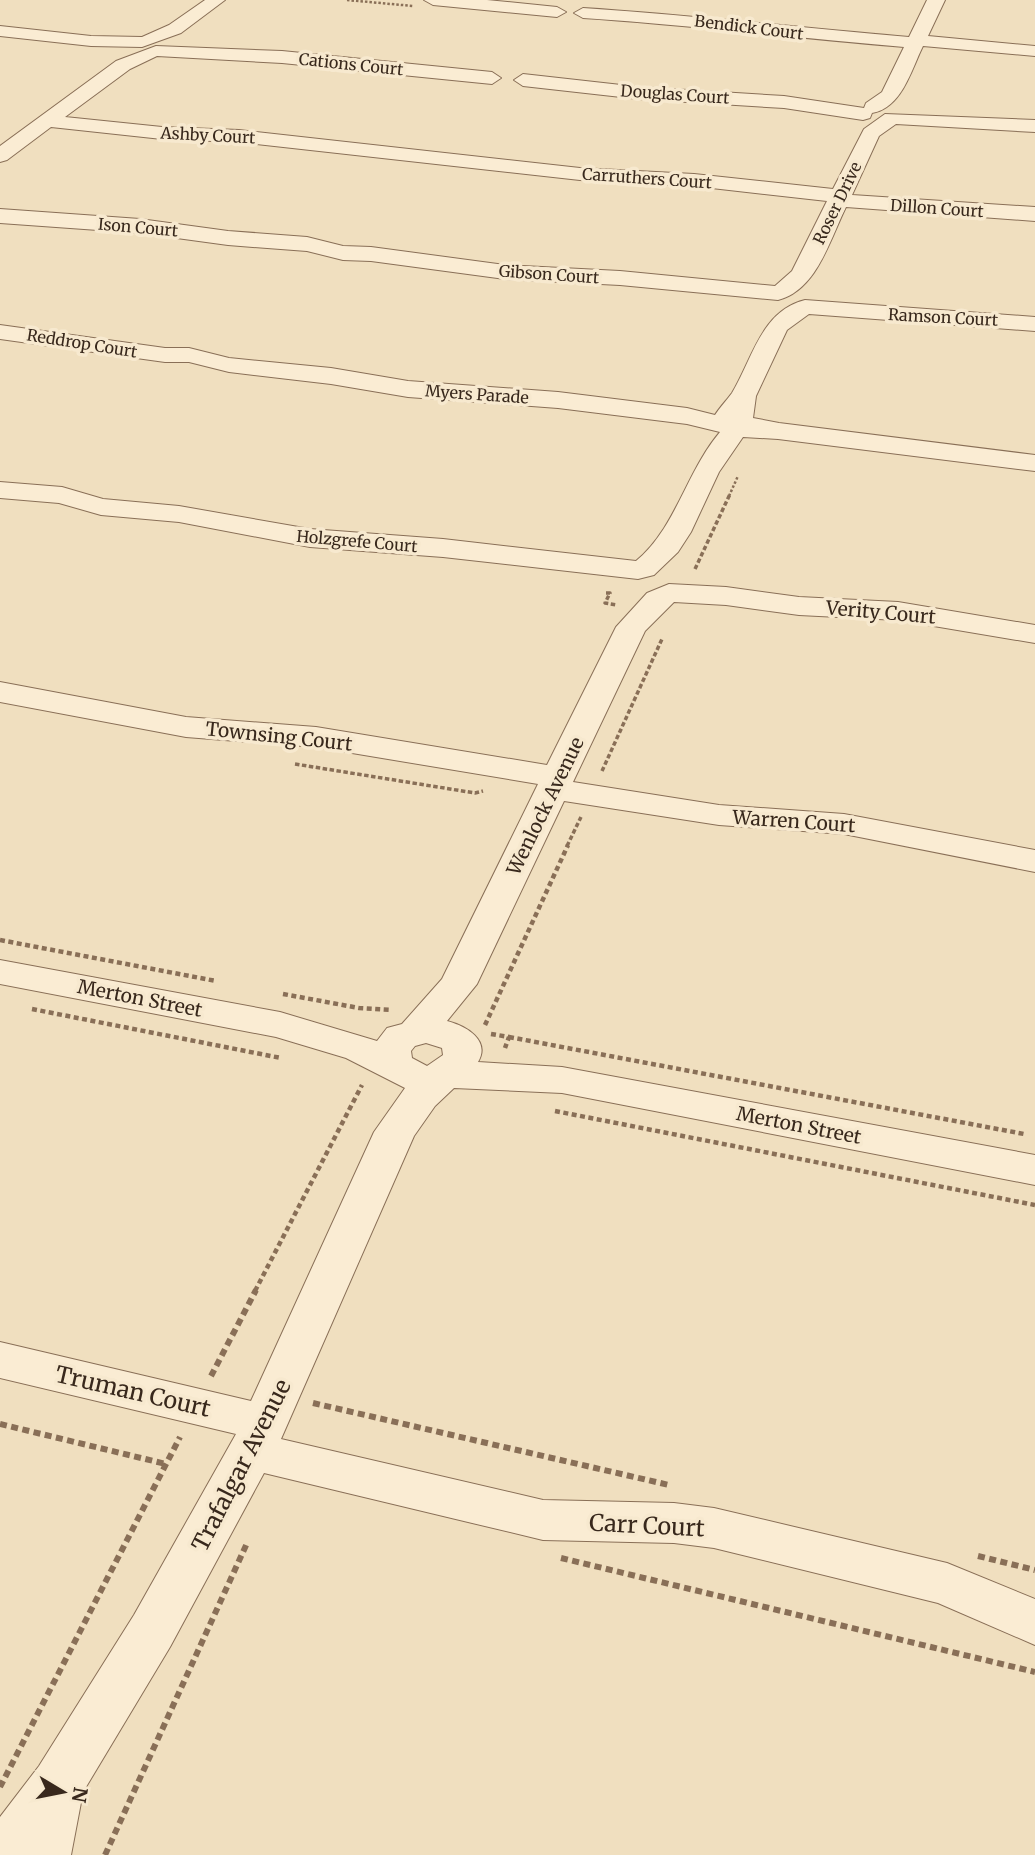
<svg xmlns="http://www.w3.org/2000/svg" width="1035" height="1855" font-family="Merriweather,serif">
	<rect width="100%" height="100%" fill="#f0dfbf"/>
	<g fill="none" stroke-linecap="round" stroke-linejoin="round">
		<defs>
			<g id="minor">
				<path d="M 205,0 L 225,0 L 181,33 L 142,47 L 91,46 L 0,36 L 0,26 L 91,36 L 142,37 L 169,25 Z"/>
				<path d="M 424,0 L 487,0 L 557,7 L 566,12 L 557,17 L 433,5 Z"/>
				<path d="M 927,0 L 945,0 L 928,36 L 1035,46 L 1035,56 L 923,46 C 911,70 902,108 872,113 L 870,118 L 863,120 L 784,108 L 639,99 L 523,86 L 514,80 L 523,74 L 639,87 L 784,96 L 864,108 L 866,103 L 882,92 L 904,47 C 797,38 690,25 583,18 L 574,13 L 583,8 C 692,15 800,28 909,37 Z"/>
				<path d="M 156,46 L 282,51 L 492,72 L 501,78 L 492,84 L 282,63 L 157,56 L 130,69 L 65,117 L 162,127 L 239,130 L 580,168 L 694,174 L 833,189 L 864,129 L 885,114 L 1035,120 L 1035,132 L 896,124 L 879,136 L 852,195 L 1035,207 L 1035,221 L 846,207 C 830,239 817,290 778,300 L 620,285 L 505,279 L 371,261 L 343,260 L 307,251 L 228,245 L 140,233 L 0,223 L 0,209 L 140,219 L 228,231 L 307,237 L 343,246 L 371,247 L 505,265 L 620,271 L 775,286 L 792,271 L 827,201 L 694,186 L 580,180 L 239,142 L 162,139 L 51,127 L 7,160 L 0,162 L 0,146 L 116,61 Z"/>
				<path d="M 805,300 L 1035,317 L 1035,331 L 809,314 L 787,330 L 756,396 L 753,418 L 779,423 L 1035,455 L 1035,471 L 778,439 L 743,437 L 719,472 L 691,532 L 678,552 L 654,575 L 638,579 L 443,557 L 310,547 L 179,522 L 101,515 L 59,503 L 0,498 L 0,482 L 62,487 L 103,499 L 179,506 L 310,529 L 443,539 L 636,561 C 676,528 686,472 720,432 L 687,424 L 558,408 L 408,397 L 331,384 L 229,372 L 189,362 L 165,362 L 0,339 L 0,325 L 165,348 L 189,348 L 229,358 L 331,368 L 408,381 L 558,392 L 687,408 L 715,415 C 720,407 727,400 732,393 C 753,358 761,311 805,300 Z"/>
				<path d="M 669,584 L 726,587 L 799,597 L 898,602 L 1035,625 L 1035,643 L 898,620 L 799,615 L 726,605 L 674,602 L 645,631 L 573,782 L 719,805 L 844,814 L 1035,850 L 1035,872 L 844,834 L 719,825 L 564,801 L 477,984 L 447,1021 C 466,1026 491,1040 478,1062 L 562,1067 L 1035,1155 L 1035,1185 L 562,1093 L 454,1088 L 435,1106 L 414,1136 L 281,1439 L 543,1500 L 674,1503 L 714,1508 L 947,1563 L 1035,1599 L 1035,1645 L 938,1603 L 714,1548 L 674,1543 L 543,1540 L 264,1473 L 170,1647 L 83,1792 L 71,1855 L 0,1855 L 0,1817 L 39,1766 L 134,1615 L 236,1434 L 0,1378 L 0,1342 L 251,1401 L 374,1132 L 405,1088 L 346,1058 L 276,1037 L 0,984 L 0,960 L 280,1012 L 377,1041 L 387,1028 L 402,1024 L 442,979 L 538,784 L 316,747 L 186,737 L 0,702 L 0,682 L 186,717 L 316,727 L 547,765 L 616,627 L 647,593 ZM 426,1043 L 442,1048 L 443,1055 L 427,1066 L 412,1058 L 411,1051 L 415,1046 Z"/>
			</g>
		</defs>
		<use href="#minor" stroke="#896f57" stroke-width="2"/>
		<g stroke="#896f57" stroke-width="2.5" stroke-dasharray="2.5 2" stroke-linecap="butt">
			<path d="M 347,0 L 413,6"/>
			<path d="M 729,496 L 738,476"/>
		</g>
		<g stroke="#896f57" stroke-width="3.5" stroke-dasharray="4.5 2.5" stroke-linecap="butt">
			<path d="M 695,569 L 730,494"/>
			<path d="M 606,593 L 610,593 L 605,603 L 617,605"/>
			<path d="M 295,764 L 475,793 L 483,791"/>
			<path d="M 602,771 L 662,639"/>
			<path d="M 567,846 L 581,817"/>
		</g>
		<g stroke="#896f57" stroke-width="4.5" stroke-dasharray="5 3.5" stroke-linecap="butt">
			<path d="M 0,940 L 216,981"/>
			<path d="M 283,994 L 359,1008 L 392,1010"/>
			<path d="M 32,1009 L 281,1058"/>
			<path d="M 485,1025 L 568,845"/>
			<path d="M 491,1034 L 509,1037 L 505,1048"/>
			<path d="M 509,1037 L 1024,1134"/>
			<path d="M 555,1111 L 1035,1205"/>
			<path d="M 255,1291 L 362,1085"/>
		</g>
		<g stroke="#896f57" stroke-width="6" stroke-dasharray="7 4.5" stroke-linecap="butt">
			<path d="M 211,1376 L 256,1290"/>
			<path d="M 313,1403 L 669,1485"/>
			<path d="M 0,1424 L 166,1464"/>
			<path d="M 978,1556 L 1035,1570"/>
			<path d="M 561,1558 L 1035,1672"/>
			<path d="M 0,1787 L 180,1437"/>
			<path d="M 105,1855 L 248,1541"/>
		</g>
		<use href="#minor" fill="#faecd3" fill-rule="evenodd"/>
	</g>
	<g text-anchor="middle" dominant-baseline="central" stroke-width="7" stroke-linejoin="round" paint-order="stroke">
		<g font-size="16" fill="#38281c" stroke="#f7e9cf">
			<text transform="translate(749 27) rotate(7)">Bendick Court</text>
			<text transform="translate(351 64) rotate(6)">Cations Court</text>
			<text transform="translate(675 94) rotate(4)">Douglas Court</text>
			<text transform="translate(208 135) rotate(3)">Ashby Court</text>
			<text transform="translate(647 178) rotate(4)">Carruthers Court</text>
			<text transform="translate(837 203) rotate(-64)">Roser Drive</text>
			<text transform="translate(937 208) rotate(4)">Dillon Court</text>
			<text transform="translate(138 227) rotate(5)">Ison Court</text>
			<text transform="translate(549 274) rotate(4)">Gibson Court</text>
			<text transform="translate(943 317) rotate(3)">Ramson Court</text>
			<text transform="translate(82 343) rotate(9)">Reddrop Court</text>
			<text transform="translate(477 394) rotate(4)">Myers Parade</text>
			<text transform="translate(357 541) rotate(5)">Holzgrefe Court</text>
		</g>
		<g font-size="19" fill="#38281c" stroke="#f7e9cf">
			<text transform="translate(881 612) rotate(5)">Verity Court</text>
			<text transform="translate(279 736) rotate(6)">Townsing Court</text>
			<text transform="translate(545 806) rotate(-64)">Wenlock Avenue</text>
			<text transform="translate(794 821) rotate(4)">Warren Court</text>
			<text transform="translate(140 998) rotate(11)">Merton Street</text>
			<text transform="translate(799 1125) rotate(11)">Merton Street</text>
		</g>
		<g font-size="23" fill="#38281c" stroke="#f7e9cf">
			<text transform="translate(133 1391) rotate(13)">Truman Court</text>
			<text transform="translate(241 1465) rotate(-63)">Trafalgar Avenue</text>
			<text transform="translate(647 1525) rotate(3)">Carr Court</text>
		</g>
	</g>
	<g transform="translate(63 1792) rotate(100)" stroke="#f7e9cf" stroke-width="5" paint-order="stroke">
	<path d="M0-5L12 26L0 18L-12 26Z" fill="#38281c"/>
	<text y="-10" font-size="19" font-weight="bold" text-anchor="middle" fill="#38281c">N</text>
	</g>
</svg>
